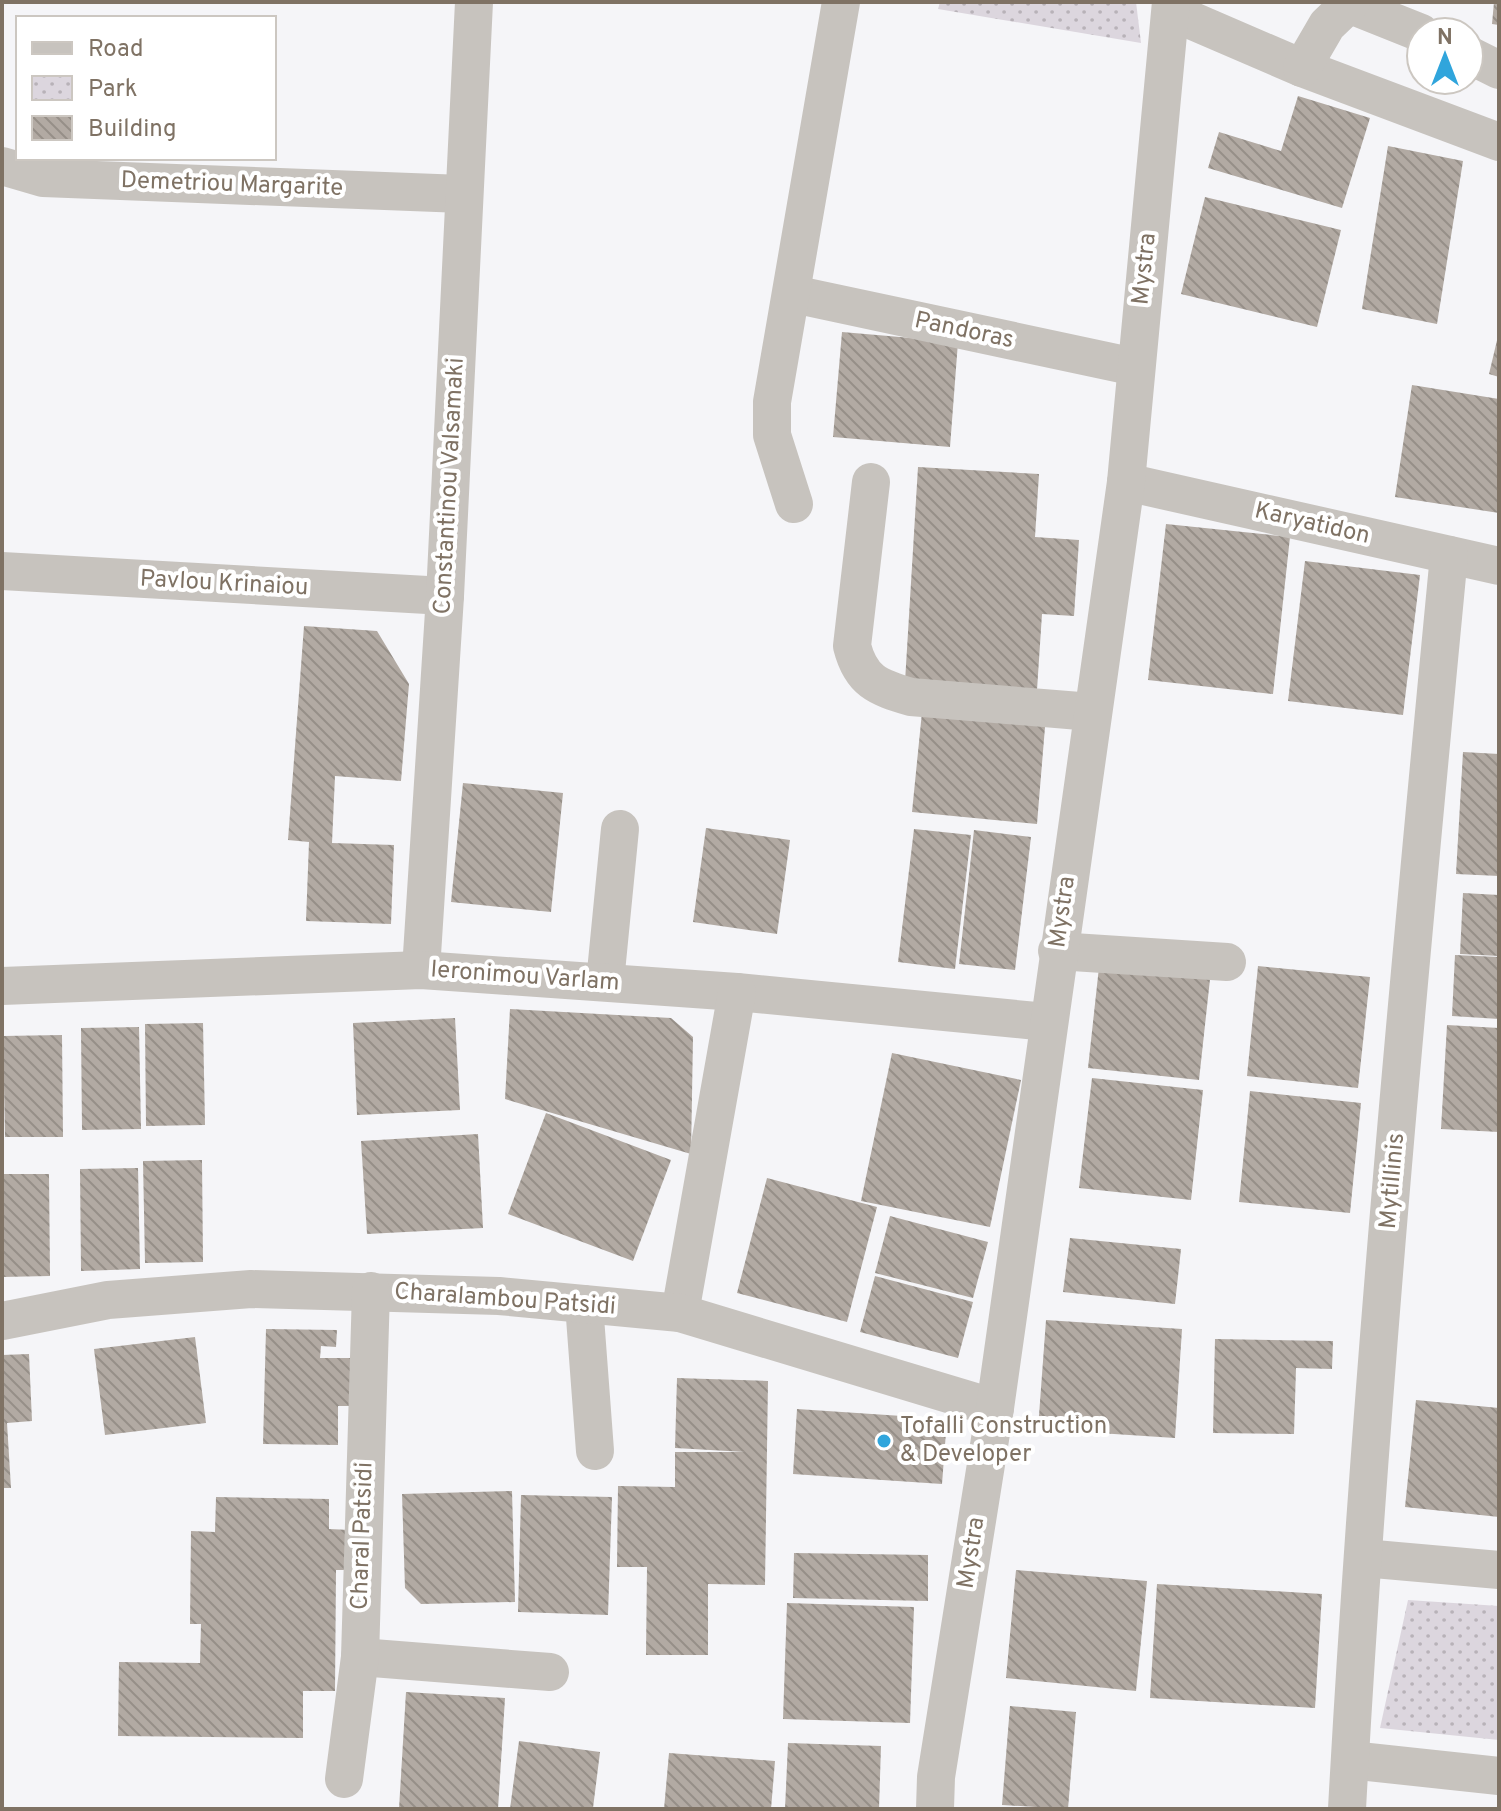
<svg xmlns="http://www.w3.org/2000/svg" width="1501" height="1811" font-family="Overpass,sans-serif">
	<defs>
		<pattern id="park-dots" width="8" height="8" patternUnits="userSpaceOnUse" patternTransform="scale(2)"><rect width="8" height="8" fill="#dcd6de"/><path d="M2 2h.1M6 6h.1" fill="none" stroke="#b8b2b8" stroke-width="1.8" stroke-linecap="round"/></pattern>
		<pattern id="building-back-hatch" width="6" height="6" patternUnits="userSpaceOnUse" patternTransform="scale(2)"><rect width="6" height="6" fill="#b2aaa3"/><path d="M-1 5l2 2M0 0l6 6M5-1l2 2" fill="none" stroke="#968f88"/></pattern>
	</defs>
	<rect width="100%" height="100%" fill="#f5f5f8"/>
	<g fill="url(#park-dots)">
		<path d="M 940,2 L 1136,2 L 1141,43 L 938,9 Z"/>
		<path d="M 1408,1600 L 1499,1606 L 1499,1740 L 1380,1728 Z"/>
	</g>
	<g fill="url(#building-back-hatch)">
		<path d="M 1494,2 L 1499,2 L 1499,25 L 1492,24 Z"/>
		<path d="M 1298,96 L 1370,118 L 1342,208 L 1208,168 L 1219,132 L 1281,151 Z"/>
		<path d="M 1388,146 L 1463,161 L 1437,324 L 1362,309 Z"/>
		<path d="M 1205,197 L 1341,230 L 1317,327 L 1181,294 Z"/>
		<path d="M 842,332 L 958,342 L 950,447 L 833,437 Z"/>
		<path d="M 1498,336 L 1499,336 L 1499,377 L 1489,374 Z"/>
		<path d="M 1412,385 L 1499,399 L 1499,513 L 1395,497 Z"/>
		<path d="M 918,467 L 1039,474 L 1035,537 L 1079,540 L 1074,616 L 1042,614 L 1037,690 L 905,682 Z"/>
		<path d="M 1166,524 L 1290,537 L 1273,694 L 1148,680 Z"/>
		<path d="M 1305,561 L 1420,575 L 1403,715 L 1288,701 Z"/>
		<path d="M 304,626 L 377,631 L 409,684 L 401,781 L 335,776 L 332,843 L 394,845 L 391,924 L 306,921 L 309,842 L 288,840 Z"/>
		<path d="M 923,702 L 1046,715 L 1037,824 L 912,812 Z"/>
		<path d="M 1463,752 L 1499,754 L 1499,876 L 1456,874 Z"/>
		<path d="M 463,783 L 563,793 L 551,912 L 451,902 Z"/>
		<path d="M 706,828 L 790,840 L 777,934 L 693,922 Z"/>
		<path d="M 914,829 L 971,835 L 955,969 L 898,962 Z"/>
		<path d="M 974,830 L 1031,837 L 1015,970 L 959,964 Z"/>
		<path d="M 1463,893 L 1499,895 L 1499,956 L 1460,954 Z"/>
		<path d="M 1455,955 L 1499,957 L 1499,1019 L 1452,1016 Z"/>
		<path d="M 1100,958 L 1211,970 L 1199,1080 L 1088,1068 Z"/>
		<path d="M 1258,966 L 1370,977 L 1358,1088 L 1247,1076 Z"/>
		<path d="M 510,1009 L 671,1018 L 693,1037 L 691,1154 L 505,1099 Z"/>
		<path d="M 455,1018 L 460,1110 L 357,1115 L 353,1023 Z"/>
		<path d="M 203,1023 L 205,1125 L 146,1126 L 145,1024 Z"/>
		<path d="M 1447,1025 L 1499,1028 L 1499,1132 L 1441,1129 Z"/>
		<path d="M 139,1027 L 141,1129 L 82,1130 L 81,1028 Z"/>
		<path d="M 62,1035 L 63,1137 L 5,1137 L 3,1036 Z"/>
		<path d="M 892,1053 L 1021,1080 L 990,1227 L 861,1201 Z"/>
		<path d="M 1092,1078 L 1203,1090 L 1191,1200 L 1079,1188 Z"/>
		<path d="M 1250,1091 L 1361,1103 L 1350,1213 L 1239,1202 Z"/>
		<path d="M 546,1113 L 671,1160 L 633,1261 L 508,1214 Z"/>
		<path d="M 478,1134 L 483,1228 L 367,1234 L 361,1141 Z"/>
		<path d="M 202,1160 L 203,1262 L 145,1263 L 143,1161 Z"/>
		<path d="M 138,1168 L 140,1269 L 81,1271 L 80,1169 Z"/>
		<path d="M 2,1174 L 49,1174 L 50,1276 L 2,1277 Z"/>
		<path d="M 767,1178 L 877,1207 L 847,1322 L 737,1293 Z"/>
		<path d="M 890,1216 L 988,1242 L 973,1298 L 875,1273 Z"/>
		<path d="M 1070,1238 L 1181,1249 L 1175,1304 L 1063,1292 Z"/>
		<path d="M 875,1276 L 973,1302 L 958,1358 L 860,1332 Z"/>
		<path d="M 1046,1320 L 1182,1329 L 1175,1438 L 1038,1429 Z"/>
		<path d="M 266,1329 L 337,1330 L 336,1347 L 321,1346 L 320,1358 L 355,1358 L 354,1406 L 338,1406 L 338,1445 L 263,1444 Z"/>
		<path d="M 195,1337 L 206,1423 L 105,1435 L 94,1349 Z"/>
		<path d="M 1215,1339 L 1333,1341 L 1332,1369 L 1296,1368 L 1294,1434 L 1213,1433 Z"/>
		<path d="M 29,1354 L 32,1421 L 7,1423 L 11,1488 L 2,1488 L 2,1355 Z"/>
		<path d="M 677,1378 L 768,1381 L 765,1585 L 708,1584 L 708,1655 L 646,1655 L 647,1567 L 617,1567 L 618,1486 L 675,1487 L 675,1452 L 745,1452 L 675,1448 Z"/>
		<path d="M 1416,1400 L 1499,1408 L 1499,1517 L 1405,1507 Z"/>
		<path d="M 797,1409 L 947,1419 L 942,1484 L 793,1474 Z"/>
		<path d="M 512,1491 L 515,1602 L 421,1604 L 405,1588 L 402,1494 Z"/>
		<path d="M 521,1495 L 612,1497 L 608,1615 L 518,1612 Z"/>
		<path d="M 216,1497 L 329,1499 L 329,1529 L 350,1530 L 349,1570 L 336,1570 L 335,1691 L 303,1691 L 303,1738 L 118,1736 L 119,1662 L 200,1663 L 201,1624 L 190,1624 L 191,1531 L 215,1532 Z"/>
		<path d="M 794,1553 L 928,1555 L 928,1601 L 793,1598 Z"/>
		<path d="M 1016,1570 L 1147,1581 L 1136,1691 L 1006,1678 Z"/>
		<path d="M 1157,1584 L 1322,1594 L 1315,1708 L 1150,1698 Z"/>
		<path d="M 787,1603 L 914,1607 L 910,1723 L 783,1719 Z"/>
		<path d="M 406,1692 L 505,1698 L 498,1809 L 399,1809 Z"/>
		<path d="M 1010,1706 L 1076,1712 L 1068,1809 L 1002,1805 Z"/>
		<path d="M 519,1741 L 600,1752 L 593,1808 L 510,1809 Z"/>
		<path d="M 788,1743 L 881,1746 L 879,1809 L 785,1809 Z"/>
		<path d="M 669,1753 L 775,1761 L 771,1809 L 664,1809 Z"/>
	</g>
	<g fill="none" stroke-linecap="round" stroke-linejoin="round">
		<g stroke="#c7c3be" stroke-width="38">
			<path d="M 1351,5 L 1421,33"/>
			<path d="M 1172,12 L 1302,68 L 1499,142"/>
			<path d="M 1469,55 L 1499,70"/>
			<path d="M 1302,68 L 1327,25 L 1351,2"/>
			<path d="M 2,166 L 43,178 L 463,194"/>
			<path d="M 793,294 L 1135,367"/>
			<path d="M 871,482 L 852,646 C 861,681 877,687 911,697 L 1092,712"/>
			<path d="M 1126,482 L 1499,566"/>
			<path d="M 794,504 L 772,435 L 772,402 L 841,2"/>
			<path d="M 2,571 L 445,596"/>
			<path d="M 1057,951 L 1227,962"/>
			<path d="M 421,970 L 445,596 L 474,2"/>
			<path d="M 605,982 L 620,829"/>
			<path d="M 2,986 L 421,970 L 737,992 L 1047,1022"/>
			<path d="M 584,1304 L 595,1451"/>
			<path d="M 680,1313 L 737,992"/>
			<path d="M 2,1321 L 108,1300 L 251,1289 L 499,1296 L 680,1313 L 995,1408"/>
			<path d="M 1363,1558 L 1499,1570"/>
			<path d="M 360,1657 L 550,1672"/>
			<path d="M 1350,1760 L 1499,1776"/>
			<path d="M 344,1779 L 360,1657 L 371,1291"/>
			<path d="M 935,1809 L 936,1777 L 995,1408 L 1126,482 L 1171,2"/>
			<path d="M 1347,1809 C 1370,1390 1409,972 1449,555"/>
		</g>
	</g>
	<circle fill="#30a5dc" stroke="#fff" stroke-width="3" cx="884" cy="1441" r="8"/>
	<g text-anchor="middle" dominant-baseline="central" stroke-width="8" stroke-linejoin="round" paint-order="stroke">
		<g font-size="24" fill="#7f7264" stroke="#fff">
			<text transform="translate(232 185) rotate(2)">Demetriou Margarite</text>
			<text transform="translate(1145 269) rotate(-84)">Mystra</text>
			<text transform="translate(964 331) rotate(12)">Pandoras</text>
			<text transform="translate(450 486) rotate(-87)">Constantinou Valsamaki</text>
			<text transform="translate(1312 524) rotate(13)">Karyatidon</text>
			<text transform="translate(224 584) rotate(3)">Pavlou Krinaiou</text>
			<text transform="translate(1063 912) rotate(-82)">Mystra</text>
			<text transform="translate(525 977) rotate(4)">Ieronimou Varlam</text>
			<text transform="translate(1393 1181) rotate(-85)">Mytillinis</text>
			<text transform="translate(505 1300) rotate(4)">Charalambou Patsidi</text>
			<text transform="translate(363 1536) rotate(-88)">Charal Patsidi</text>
			<text transform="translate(972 1553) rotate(-81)">Mystra</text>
		</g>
		<g font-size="24" fill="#7f7264" stroke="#fff" text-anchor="start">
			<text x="900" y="1427">Tofalli Construction<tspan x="900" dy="28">&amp; Developer</tspan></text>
		</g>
	</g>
	<rect width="1501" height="1811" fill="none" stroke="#7f7264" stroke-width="8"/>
	<rect x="16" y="16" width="260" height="144" fill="#ffffff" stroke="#ccc7c1" stroke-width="2"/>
	<rect x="32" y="42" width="40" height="12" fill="#c7c3be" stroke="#ccc7c1" stroke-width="2"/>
	<text x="88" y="56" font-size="24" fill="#7f7264">Road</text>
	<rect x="32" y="76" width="40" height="24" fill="url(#park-dots)" stroke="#ccc7c1" stroke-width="2"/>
	<text x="88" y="96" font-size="24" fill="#7f7264">Park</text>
	<rect x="32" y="116" width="40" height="24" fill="url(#building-back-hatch)" stroke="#ccc7c1" stroke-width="2"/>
	<text x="88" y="136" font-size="24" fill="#7f7264">Building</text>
	<g transform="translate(1445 56)"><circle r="38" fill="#ffffff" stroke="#ccc7c1" stroke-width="2"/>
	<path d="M0-6L14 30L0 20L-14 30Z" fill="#30a5dc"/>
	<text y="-12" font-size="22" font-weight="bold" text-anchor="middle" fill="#7f7264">N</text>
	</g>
</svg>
